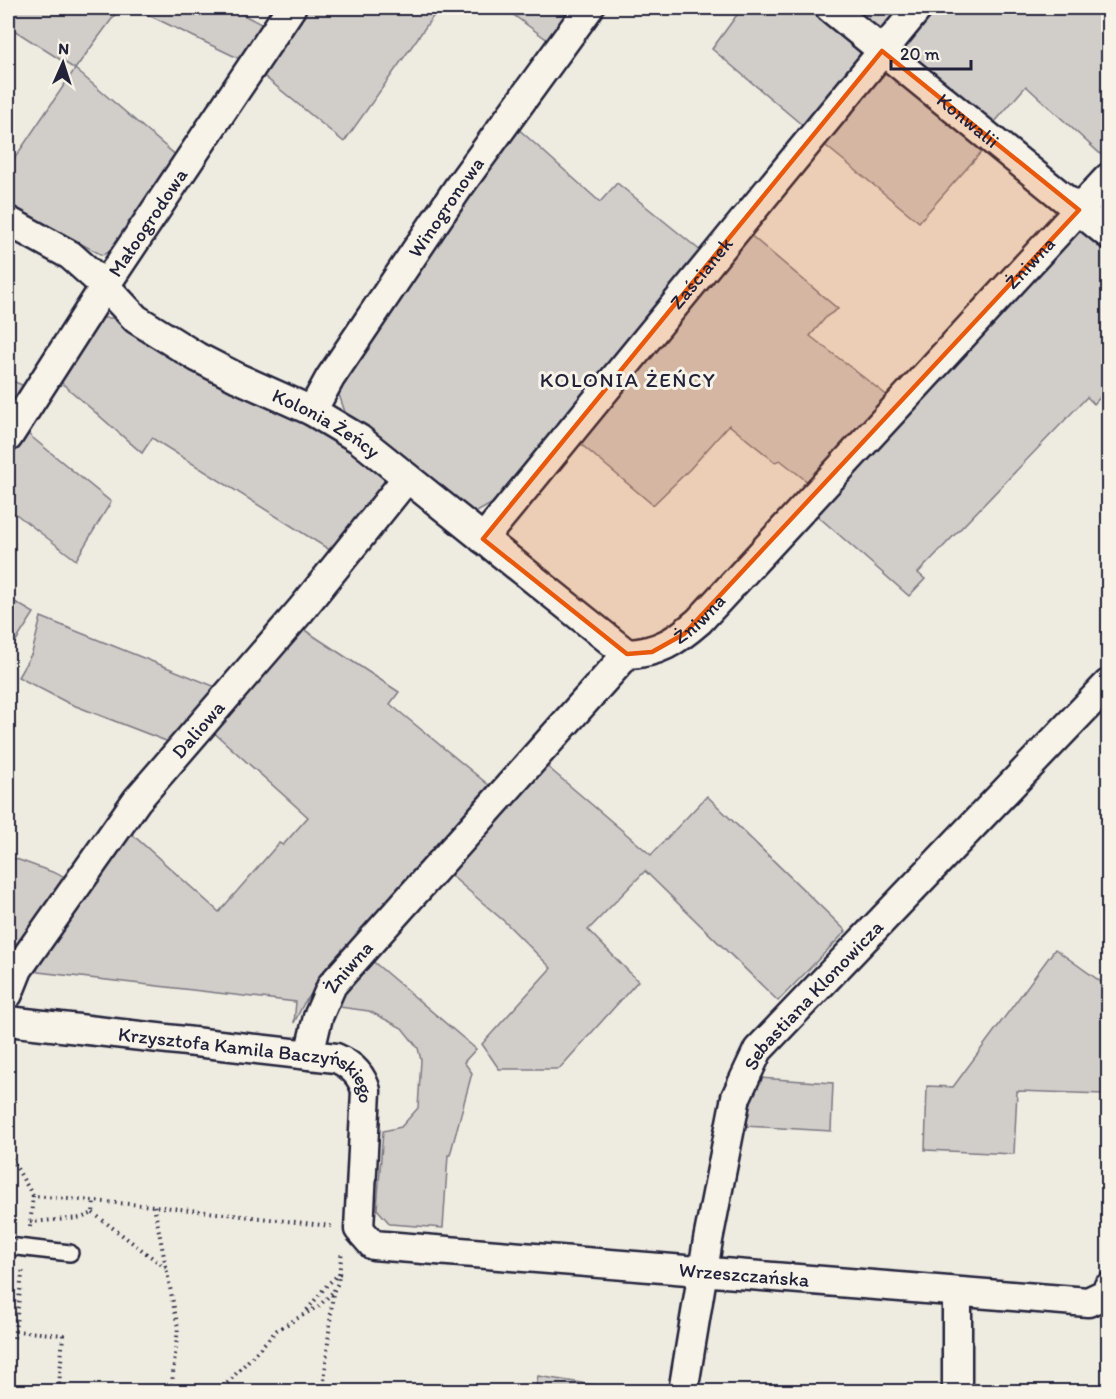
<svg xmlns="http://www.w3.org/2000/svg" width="1116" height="1399" font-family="Itim,sans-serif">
	<rect width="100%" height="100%" fill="#eeebe1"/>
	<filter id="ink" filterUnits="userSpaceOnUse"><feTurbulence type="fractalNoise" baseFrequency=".0167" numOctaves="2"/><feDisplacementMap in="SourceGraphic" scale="12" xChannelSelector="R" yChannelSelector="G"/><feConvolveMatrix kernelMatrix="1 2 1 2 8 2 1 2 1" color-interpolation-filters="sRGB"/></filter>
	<g filter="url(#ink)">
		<g fill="#d1cdc9" stroke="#7a7882" stroke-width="1.5">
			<path d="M 8,8 L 120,8 L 75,69 L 179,158 L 119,248 L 102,255 L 8,205 L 8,168 L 75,69 L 14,30 L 8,39 Z"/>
			<path d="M 134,8 L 230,8 L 267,27 L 244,61 Z"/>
			<path d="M 301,8 L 439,8 L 344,142 L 259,72 Z"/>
			<path d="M 504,8 L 576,8 L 553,44 Z"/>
			<path d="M 742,8 L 812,8 L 860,48 L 859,64 L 808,130 L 712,49 Z"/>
			<path d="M 840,8 L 908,8 L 887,35 Z"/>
			<path d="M 930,8 L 1108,8 L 1108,161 L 1026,86 L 988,130 L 900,57 L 900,45 Z"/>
			<path d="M 888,72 L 983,150 L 919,222 L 821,142 L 874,76 Z"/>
			<path d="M 515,126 L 600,202 L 617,183 L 707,256 L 500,499 L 468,517 L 346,415 L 336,386 Z"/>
			<path d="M 1081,222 L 1108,240 L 1108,389 L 1094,404 L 1087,397 L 918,573 L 925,579 L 909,596 L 813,512 Z"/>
			<path d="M 748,233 L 838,309 L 827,316 L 810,336 L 893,400 L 813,486 L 780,460 L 775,462 L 729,425 L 690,469 L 653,505 L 577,441 Z"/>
			<path d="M 101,318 L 112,318 L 195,366 L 309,421 L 391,480 L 336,554 L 152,438 L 142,453 L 56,378 Z"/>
			<path d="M 8,379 L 29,388 L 8,424 Z"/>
			<path d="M 23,430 L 111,502 L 76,560 L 8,508 L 8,455 Z"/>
			<path d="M 8,598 L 34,613 L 14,644 L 8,641 Z"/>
			<path d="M 41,617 L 221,689 L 174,744 L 68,703 L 18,677 L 32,653 Z"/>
			<path d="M 300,627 L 399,692 L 390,704 L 496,791 L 304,1003 L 294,1023 L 296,1002 L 38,972 L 37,970 L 65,919 L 126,829 L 219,912 L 279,843 L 283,845 L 308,817 L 211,730 Z"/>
			<path d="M 543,763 L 651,855 L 707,796 L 846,931 L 778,1001 L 645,871 L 588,930 L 638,981 L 559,1069 L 499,1069 L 482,1044 L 551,968 L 505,922 L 447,872 Z"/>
			<path d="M 8,856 L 69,878 L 21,945 L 8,940 Z"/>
			<path d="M 1055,949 L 1108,987 L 1108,1084 L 1104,1094 L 1017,1091 L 1014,1154 L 925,1150 L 927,1086 L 953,1087 Z"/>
			<path d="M 369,958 L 476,1049 L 464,1062 L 472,1073 L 450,1155 L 448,1155 L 443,1228 L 390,1224 L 377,1209 L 383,1131 L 401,1127 L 418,1108 L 421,1060 L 418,1048 L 402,1028 L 369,1011 L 332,1006 Z"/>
			<path d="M 759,1078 L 833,1083 L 831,1131 L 745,1126 L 750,1095 Z"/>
			<path d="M 538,1376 L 631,1391 L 535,1391 Z"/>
		</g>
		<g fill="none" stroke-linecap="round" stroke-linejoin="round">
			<defs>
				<path id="lane" d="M 8,1246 L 70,1253"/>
				<g id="street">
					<path id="s1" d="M 830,8 L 1108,234"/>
					<path id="s2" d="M 8,221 L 70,255 L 105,286 L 136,319 L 197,357 L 238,378 L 312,411 L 359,439 L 627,654"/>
					<path id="s3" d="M 312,411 L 330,378 L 458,188 L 589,8"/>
					<path id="s4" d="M 8,437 L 105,286 L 291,8"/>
					<path id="s5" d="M 483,539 L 918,8"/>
					<path id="s6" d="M 8,994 L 18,969 L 137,800 L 301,610 L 407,478"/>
					<path id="s7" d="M 8,1021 L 336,1058 C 352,1065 362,1075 366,1091 L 359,1229 L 373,1245 L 1088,1302 L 1107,1293 L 1108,1288"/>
					<path id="s8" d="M 309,1055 L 318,1017 L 332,985 L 627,654 C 658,653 676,641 699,621 L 1108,178"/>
					<path id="s9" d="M 683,1392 L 708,1240 L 736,1097 L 758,1050 L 1108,684"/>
					<path d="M 957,1392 L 957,1293"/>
				</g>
			</defs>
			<use href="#lane" stroke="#22223b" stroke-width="20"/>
			<use href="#street" stroke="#22223b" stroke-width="33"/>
			<g stroke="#22223b" stroke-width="4" stroke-dasharray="1.5 4.5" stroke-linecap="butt">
				<path d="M 8,1153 L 33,1196 L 154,1206 L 331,1226"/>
				<path d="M 154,1206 L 178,1328 L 171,1392"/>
				<path d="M 93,1213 L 166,1268"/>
				<path d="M 30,1222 L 81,1218 L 93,1213 L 94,1201"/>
				<path d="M 30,1227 L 33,1196"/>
				<path d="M 307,1310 L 327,1285 L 340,1273"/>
				<path d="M 15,1331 L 63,1335 L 59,1387 L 48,1392"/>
				<path d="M 14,1338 L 23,1267"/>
				<path d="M 219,1392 L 277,1330 L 319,1306 L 333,1292"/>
				<path d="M 323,1392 L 333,1292 L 338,1283 L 342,1250"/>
			</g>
			<use href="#lane" stroke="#f7f3e8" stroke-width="15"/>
			<use href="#street" stroke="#f7f3e8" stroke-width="28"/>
		</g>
	</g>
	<path fill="#e8590c" fill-opacity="0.2" stroke="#e8590c" stroke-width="4.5" stroke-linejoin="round" d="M 882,51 L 1079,210 L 684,634 L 652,652 L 627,654 L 483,539 Z"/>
	<g text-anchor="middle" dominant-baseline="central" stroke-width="6" stroke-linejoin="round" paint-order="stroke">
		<g font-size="20" fill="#22223b" stroke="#f7f3e8">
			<text stroke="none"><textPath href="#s1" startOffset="178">Konwalii</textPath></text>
			<text stroke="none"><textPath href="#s3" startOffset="244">Winogronowa</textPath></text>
			<text stroke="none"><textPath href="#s4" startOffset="256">Małoogrodowa</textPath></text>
			<text stroke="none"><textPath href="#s8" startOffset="1086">Żniwna</textPath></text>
			<text stroke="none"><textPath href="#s5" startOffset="344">Zaścianek</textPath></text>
			<text stroke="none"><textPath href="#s2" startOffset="380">Kolonia Żeńcy</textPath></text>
			<text stroke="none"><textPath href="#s8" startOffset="600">Żniwna</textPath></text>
			<text stroke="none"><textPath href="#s6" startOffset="327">Daliowa</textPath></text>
			<text stroke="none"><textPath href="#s8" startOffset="98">Żniwna</textPath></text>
			<text stroke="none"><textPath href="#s9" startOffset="429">Sebastiana Klonowicza</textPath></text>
			<text stroke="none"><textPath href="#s7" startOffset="250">Krzysztofa Kamila Baczyńskiego</textPath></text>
			<text stroke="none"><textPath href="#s7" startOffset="908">Wrzeszczańska</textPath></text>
		</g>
		<g font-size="21" letter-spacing="1.5" fill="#22223b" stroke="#f7f3e8">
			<text x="628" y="379">KOLONIA ŻEŃCY</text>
		</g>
	</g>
	<rect width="1116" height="1399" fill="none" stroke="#f7f3e8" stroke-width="30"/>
	<rect x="15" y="15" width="1086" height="1369" fill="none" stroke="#22223b" stroke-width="2" filter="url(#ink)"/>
	<g transform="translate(63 63) rotate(3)" stroke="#f7f3e8" stroke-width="4.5" paint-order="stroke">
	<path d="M0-4.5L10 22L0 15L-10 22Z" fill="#22223b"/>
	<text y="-9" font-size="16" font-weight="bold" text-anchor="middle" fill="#22223b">N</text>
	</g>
	<path d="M891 60v9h80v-9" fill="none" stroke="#22223b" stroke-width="3"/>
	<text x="900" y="60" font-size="18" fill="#22223b" stroke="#f7f3e8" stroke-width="4.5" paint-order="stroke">20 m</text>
</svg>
